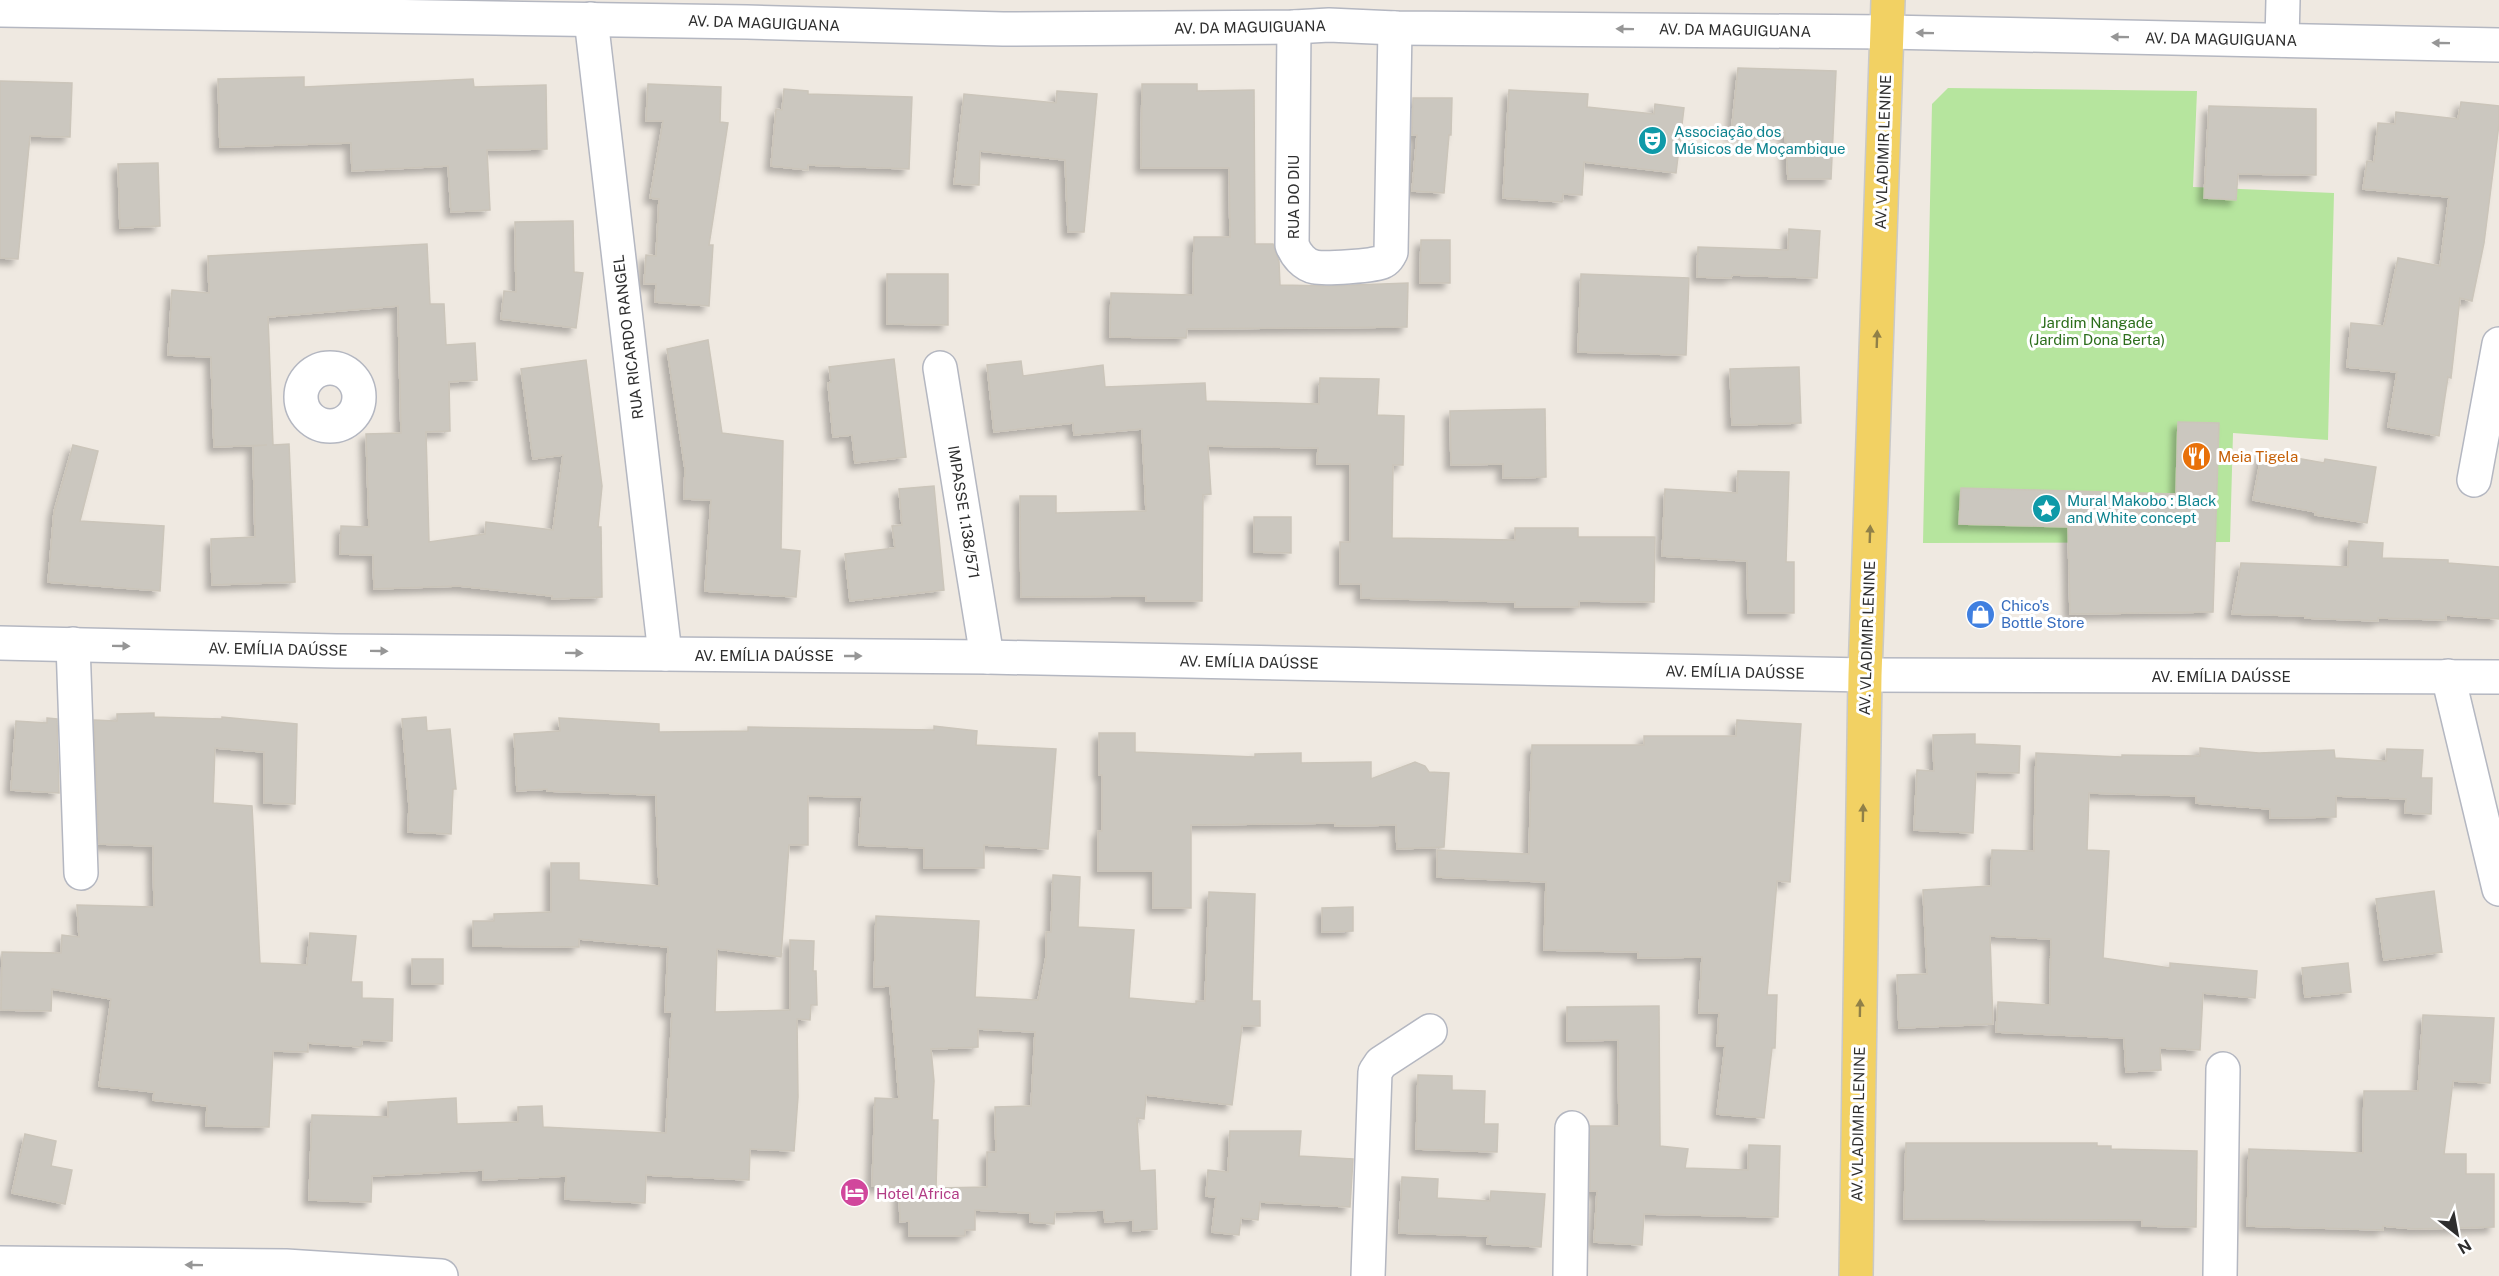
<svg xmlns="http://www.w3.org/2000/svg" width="2499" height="1276" font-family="'Public Sans',sans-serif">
	<defs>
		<filter id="shadow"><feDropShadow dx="-5.5" dy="5.5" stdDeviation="3" flood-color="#0004"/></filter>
	</defs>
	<rect width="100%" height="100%" fill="#efe9e1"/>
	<path fill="#b6e59e" d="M 1948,88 L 2197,91 L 2193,187 L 2334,193 L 2328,440 L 2233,433 L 2230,542 L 1923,543 L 1932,104 Z"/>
	<g fill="#cbc7bf" stroke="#cbc5ba" stroke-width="1.5" fill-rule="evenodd" filter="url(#shadow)">
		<path d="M 1738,68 L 1836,71 L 1831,179 L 1788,179 L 1785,131 L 1731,135 Z"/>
		<path d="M 304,77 L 304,87 L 473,79 L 474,87 L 546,85 L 547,149 L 487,150 L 490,210 L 451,212 L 448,166 L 352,171 L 351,143 L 220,147 L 218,79 Z"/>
		<path d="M 0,81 L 72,83 L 70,137 L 30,136 L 18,259 L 0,258 Z"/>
		<path d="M 648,84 L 721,87 L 720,122 L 728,123 L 709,245 L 713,245 L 709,306 L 655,302 L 656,284 L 644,284 L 646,255 L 656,256 L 659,199 L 650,198 L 663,121 L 646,121 Z"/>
		<path d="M 1142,84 L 1197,84 L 1197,91 L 1254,90 L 1255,244 L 1273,244 L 1279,262 L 1280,285 L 1328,286 L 1408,283 L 1407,327 L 1187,329 L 1186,338 L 1110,337 L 1111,293 L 1193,295 L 1194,237 L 1230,237 L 1229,168 L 1141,168 Z"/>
		<path d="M 784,89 L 808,91 L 808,94 L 912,97 L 909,169 L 808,165 L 808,170 L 771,166 L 776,109 L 782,110 Z"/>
		<path d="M 1509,90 L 1588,94 L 1587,107 L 1654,114 L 1655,104 L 1684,108 L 1676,173 L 1584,162 L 1582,195 L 1563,194 L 1562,202 L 1503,198 Z"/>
		<path d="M 1057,91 L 1097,94 L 1084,232 L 1068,232 L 1065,160 L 980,151 L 979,185 L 954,184 L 964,94 L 1056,103 Z"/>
		<path d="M 1413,98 L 1452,98 L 1451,135 L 1449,135 L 1444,193 L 1412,191 L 1417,135 L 1412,135 Z"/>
		<path d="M 2461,102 L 2499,106 L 2499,124 L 2484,243 L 2472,301 L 2460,298 L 2451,378 L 2448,377 L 2439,436 L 2388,427 L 2397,372 L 2347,367 L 2351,323 L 2384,326 L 2398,258 L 2440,266 L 2449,197 L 2363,189 L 2367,161 L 2374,162 L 2378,123 L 2395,124 L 2396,112 L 2458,119 Z"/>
		<path d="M 2209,106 L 2316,109 L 2316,175 L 2238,174 L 2236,200 L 2204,198 Z"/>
		<path d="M 158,163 L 160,226 L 120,228 L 118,164 Z"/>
		<path d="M 573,221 L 574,272 L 583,273 L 576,328 L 501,319 L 504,291 L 516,292 L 515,222 Z"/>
		<path d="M 1789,229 L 1820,231 L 1817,278 L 1732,275 L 1731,278 L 1697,277 L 1698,247 L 1788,250 Z"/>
		<path d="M 1421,240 L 1450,240 L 1450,283 L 1420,283 Z"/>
		<path d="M 427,244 L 430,304 L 444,304 L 446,345 L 475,343 L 477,380 L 449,382 L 450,431 L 426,432 L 429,542 L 485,534 L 486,522 L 553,530 L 563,455 L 533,459 L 521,369 L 586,360 L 602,486 L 598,527 L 601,527 L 602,597 L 552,599 L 552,596 L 459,586 L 374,589 L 373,555 L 340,554 L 341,526 L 369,527 L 366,434 L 401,433 L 398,306 L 268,317 L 273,445 L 289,444 L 295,582 L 212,585 L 211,539 L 255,537 L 253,446 L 267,445 L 214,447 L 211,357 L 168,355 L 172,290 L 209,293 L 208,256 Z"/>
		<path d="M 887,274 L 948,274 L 948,325 L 887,324 Z"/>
		<path d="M 1581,274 L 1689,278 L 1686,355 L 1578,352 Z"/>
		<path d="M 708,340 L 722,433 L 783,441 L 781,549 L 800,551 L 796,597 L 705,591 L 711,500 L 684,499 L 685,469 L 667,349 Z"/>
		<path d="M 894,359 L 906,457 L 855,463 L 852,435 L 833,437 L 828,383 L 831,382 L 829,367 Z"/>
		<path d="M 1021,361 L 1023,376 L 1103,365 L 1105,387 L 1205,383 L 1206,401 L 1319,404 L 1320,378 L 1379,379 L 1377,415 L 1404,416 L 1403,465 L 1393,465 L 1392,538 L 1515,540 L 1515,528 L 1578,528 L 1578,537 L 1655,537 L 1654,602 L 1579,601 L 1579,607 L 1515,607 L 1515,602 L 1361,598 L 1361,584 L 1340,584 L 1340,542 L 1350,542 L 1350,464 L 1317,464 L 1318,448 L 1208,446 L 1211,494 L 1203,495 L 1202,601 L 1146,601 L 1146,596 L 1021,597 L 1020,496 L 1056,496 L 1056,513 L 1146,511 L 1142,429 L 1074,435 L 1073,423 L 994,432 L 987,365 Z"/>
		<path d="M 1799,367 L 1801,423 L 1732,425 L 1730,369 Z"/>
		<path d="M 1545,409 L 1546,477 L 1503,478 L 1503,464 L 1451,465 L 1450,411 Z"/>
		<path d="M 2178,422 L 2219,423 L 2213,612 L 2070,614 L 2068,527 L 1959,524 L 1961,488 L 2176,494 Z"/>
		<path d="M 73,445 L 98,451 L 80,521 L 164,526 L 160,591 L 48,582 L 54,512 Z"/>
		<path d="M 2262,452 L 2324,463 L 2325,459 L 2376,467 L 2367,523 L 2315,515 L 2316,512 L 2253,500 Z"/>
		<path d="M 1738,471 L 1789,472 L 1786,562 L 1794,562 L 1794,613 L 1748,613 L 1747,561 L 1662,556 L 1665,489 L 1737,493 Z"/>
		<path d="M 934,486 L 944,590 L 850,601 L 845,554 L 895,548 L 892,526 L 902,525 L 899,489 Z"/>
		<path d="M 1254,517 L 1291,517 L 1291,553 L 1254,552 Z"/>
		<path d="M 2349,541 L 2383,543 L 2382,558 L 2448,560 L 2448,563 L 2499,567 L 2499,619 L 2446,615 L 2446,620 L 2378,618 L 2378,621 L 2305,618 L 2305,616 L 2232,614 L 2241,563 L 2348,567 Z"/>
		<path d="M 154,713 L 154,717 L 222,719 L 222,717 L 297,724 L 295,804 L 264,803 L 264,752 L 215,748 L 213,803 L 252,806 L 260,963 L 307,965 L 310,933 L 356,936 L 351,982 L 362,982 L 362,998 L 393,999 L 392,1041 L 362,1040 L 361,1047 L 308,1043 L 308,1052 L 273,1051 L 269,1127 L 206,1126 L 207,1106 L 153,1100 L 154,1092 L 99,1086 L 111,999 L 52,989 L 51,1011 L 1,1010 L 2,952 L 61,953 L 62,935 L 79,937 L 77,905 L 154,907 L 153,846 L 99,844 L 94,720 L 117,721 L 117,714 Z"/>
		<path d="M 426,717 L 427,731 L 450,729 L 456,789 L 453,789 L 451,834 L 408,832 L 409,806 L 402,719 Z"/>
		<path d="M 47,718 L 57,719 L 59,793 L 11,790 L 16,721 L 47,723 Z"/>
		<path d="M 559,718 L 659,724 L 659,732 L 748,731 L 748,727 L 934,730 L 934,726 L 977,731 L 976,745 L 1056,749 L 1048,849 L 984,845 L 984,868 L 924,868 L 924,848 L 859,845 L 862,797 L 808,796 L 808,845 L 789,845 L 781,957 L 717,949 L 715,1012 L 790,1010 L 790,940 L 814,941 L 813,971 L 816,971 L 817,1005 L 811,1005 L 810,1020 L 797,1019 L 798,1097 L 794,1151 L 750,1149 L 749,1180 L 646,1175 L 645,1203 L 565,1199 L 566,1176 L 483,1180 L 483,1170 L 372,1176 L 371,1202 L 309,1200 L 312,1115 L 388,1117 L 388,1102 L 456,1098 L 457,1124 L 518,1122 L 518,1107 L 542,1106 L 543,1127 L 666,1133 L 672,1012 L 665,1012 L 668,947 L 579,939 L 579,947 L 473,946 L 473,921 L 494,921 L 494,914 L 551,912 L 551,863 L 579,863 L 579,880 L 659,886 L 656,795 L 547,791 L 547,789 L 517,791 L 514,734 L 560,731 Z"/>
		<path d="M 1737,720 L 1801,724 L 1790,882 L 1777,881 L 1767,995 L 1777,995 L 1775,1048 L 1772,1048 L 1764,1118 L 1717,1114 L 1725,1046 L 1717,1046 L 1719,1013 L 1699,1013 L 1702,957 L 1638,958 L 1638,952 L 1544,950 L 1546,882 L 1437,877 L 1437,850 L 1529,854 L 1532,745 L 1644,745 L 1644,736 L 1736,736 Z"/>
		<path d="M 1099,733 L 1135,733 L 1135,752 L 1255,757 L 1255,754 L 1301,753 L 1301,763 L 1371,762 L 1371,779 L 1415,762 L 1425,766 L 1429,772 L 1449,773 L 1444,847 L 1397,849 L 1396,825 L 1335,826 L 1335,823 L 1191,825 L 1191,908 L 1153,908 L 1153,871 L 1098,871 L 1098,831 L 1102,831 L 1102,775 L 1099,775 Z"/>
		<path d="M 1975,734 L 1975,744 L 2020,746 L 2019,773 L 1976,772 L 1973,833 L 1914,830 L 1917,770 L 1934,771 L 1933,735 Z"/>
		<path d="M 2200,748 L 2259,753 L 2334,750 L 2335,758 L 2386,761 L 2387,749 L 2423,750 L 2421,778 L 2432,778 L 2431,814 L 2405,813 L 2406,799 L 2336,796 L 2336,817 L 2270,818 L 2270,809 L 2196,803 L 2196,796 L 2089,793 L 2087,850 L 2109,851 L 2103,958 L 2170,968 L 2170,963 L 2257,971 L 2255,998 L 2203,993 L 2200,1050 L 2160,1048 L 2161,1070 L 2126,1072 L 2124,1038 L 1996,1032 L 1998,1002 L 2050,1005 L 2051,939 L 1990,936 L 1993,1024 L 1899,1028 L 1897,975 L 1927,974 L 1923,890 L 1991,886 L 1992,850 L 2034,851 L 2036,753 L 2122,757 L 2122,755 L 2200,756 Z"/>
		<path d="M 1053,875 L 1080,877 L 1078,927 L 1134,930 L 1129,998 L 1196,1004 L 1196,1001 L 1205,1001 L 1209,892 L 1255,894 L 1252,1001 L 1260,1001 L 1260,1026 L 1242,1026 L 1232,1105 L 1146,1095 L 1144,1119 L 1137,1118 L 1140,1171 L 1155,1170 L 1157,1229 L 1133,1231 L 1133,1220 L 1105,1222 L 1104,1210 L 1055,1212 L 1054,1224 L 1030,1222 L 1030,1213 L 975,1210 L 975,1230 L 965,1230 L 965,1236 L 909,1236 L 909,1221 L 900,1222 L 899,1187 L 872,1186 L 875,1098 L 899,1099 L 890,986 L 874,987 L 876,916 L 979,921 L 975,997 L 1038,1000 L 1046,957 L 1046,932 L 1051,932 ZM 978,1029 L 1035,1032 L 1031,1106 L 995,1107 L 996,1152 L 987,1152 L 987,1187 L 936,1188 L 938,1120 L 932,1120 L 934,1081 L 931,1049 L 978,1047 Z"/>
		<path d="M 2434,891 L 2442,952 L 2384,960 L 2376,899 Z"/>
		<path d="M 1353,907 L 1353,931 L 1322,932 L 1322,908 Z"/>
		<rect x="412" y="959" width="31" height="25"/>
		<path d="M 2348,963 L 2351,992 L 2305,997 L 2302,968 Z"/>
		<path d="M 1659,1006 L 1660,1146 L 1688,1149 L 1685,1168 L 1748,1170 L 1749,1145 L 1780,1146 L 1778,1217 L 1644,1214 L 1642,1245 L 1594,1242 L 1597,1191 L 1590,1191 L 1590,1126 L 1619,1126 L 1618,1040 L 1567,1041 L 1567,1007 Z"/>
		<path d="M 2423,1015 L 2494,1018 L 2490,1083 L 2453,1081 L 2444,1154 L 2466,1154 L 2466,1174 L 2494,1174 L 2494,1227 L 2414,1229 L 2383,1226 L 2383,1230 L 2247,1226 L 2249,1149 L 2363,1153 L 2364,1091 L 2418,1091 Z"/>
		<path d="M 1418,1075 L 1452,1076 L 1452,1090 L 1485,1091 L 1484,1124 L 1498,1124 L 1497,1152 L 1416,1149 Z"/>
		<path d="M 1230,1131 L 1301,1131 L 1299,1156 L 1353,1159 L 1350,1207 L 1260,1202 L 1258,1220 L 1241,1218 L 1239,1235 L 1212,1232 L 1216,1197 L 1206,1196 L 1208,1170 L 1228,1172 Z"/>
		<path d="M 25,1134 L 56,1141 L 51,1166 L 72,1170 L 65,1204 L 12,1193 Z"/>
		<path d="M 1906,1143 L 2097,1143 L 2097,1146 L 2111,1146 L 2111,1149 L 2197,1151 L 2196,1227 L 2142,1226 L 2142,1220 L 1904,1219 Z"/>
		<path d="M 1402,1177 L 1438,1179 L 1437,1198 L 1490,1201 L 1491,1191 L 1545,1194 L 1541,1247 L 1487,1244 L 1488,1236 L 1399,1233 Z"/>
	</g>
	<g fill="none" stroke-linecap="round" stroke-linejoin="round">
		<defs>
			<g id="minor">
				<path d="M 0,10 L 747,22 L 1003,29 L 1294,27 L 1329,25 L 1395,28 L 1887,32 L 2499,45"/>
				<path d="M 591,19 L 665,654"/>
				<path d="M 1294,27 L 1292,245 C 1296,255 1304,265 1315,267 C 1324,269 1375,266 1382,262 C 1387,260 1389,256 1391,252 L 1395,28"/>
				<path d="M 2282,40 L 2283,0"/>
				<circle cx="330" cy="397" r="29"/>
				<path d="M 940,368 L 987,657"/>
				<path d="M 2474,480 L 2499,344"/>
				<path d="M 0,643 L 336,651 L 987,657 L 1865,675 L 2499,677"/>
				<path d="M 73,644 L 81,873"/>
				<path d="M 2448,676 L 2499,889"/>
				<path d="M 0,1263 L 286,1266 L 441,1276"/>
				<path d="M 1368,1276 L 1375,1072 L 1381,1063 L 1430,1031"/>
				<path d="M 1570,1276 L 1572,1128"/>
				<path d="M 2220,1276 L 2223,1069"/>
			</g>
			<path id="major" d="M 1856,1276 L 1865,675 L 1888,0"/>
		</defs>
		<use href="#minor" stroke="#b4b7c1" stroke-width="36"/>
		<use href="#major" stroke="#c9c9c9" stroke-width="36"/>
		<use href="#minor" stroke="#fff" stroke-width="33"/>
		<use href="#major" stroke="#f2d163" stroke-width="33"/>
	</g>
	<defs><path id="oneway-solid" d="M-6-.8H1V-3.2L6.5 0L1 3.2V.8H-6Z" transform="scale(1.5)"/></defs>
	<g fill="#969696">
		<use href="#oneway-solid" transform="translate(1625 29) rotate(-179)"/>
		<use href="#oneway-solid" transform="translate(1925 33) rotate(-179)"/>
		<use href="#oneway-solid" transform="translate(2120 37) rotate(-179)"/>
		<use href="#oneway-solid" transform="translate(2441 43) rotate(-179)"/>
		<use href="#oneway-solid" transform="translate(121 646) rotate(1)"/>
		<use href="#oneway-solid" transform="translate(379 651) rotate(1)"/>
		<use href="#oneway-solid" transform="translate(574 653) rotate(1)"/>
		<use href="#oneway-solid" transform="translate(853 656)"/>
		<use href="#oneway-solid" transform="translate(194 1265) rotate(-179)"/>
	</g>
	<g fill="#908048">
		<use href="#oneway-solid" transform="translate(1877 339) rotate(-88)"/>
		<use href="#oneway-solid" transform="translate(1870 534) rotate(-88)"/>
		<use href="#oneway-solid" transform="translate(1863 813) rotate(-89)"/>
		<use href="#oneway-solid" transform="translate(1860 1008) rotate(-89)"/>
	</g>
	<defs>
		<symbol id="theatre-disc" viewBox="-11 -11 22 22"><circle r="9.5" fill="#0f9aa8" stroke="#fff"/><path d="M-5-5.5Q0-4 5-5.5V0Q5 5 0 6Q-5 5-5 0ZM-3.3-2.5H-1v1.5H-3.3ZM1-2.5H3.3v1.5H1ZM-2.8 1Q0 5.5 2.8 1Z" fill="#fff"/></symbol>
		<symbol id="restaurant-disc" viewBox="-11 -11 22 22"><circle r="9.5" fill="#e8710a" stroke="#fff"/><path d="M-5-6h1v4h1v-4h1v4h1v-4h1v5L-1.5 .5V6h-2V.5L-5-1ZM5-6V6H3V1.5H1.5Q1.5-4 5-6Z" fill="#fff"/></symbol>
		<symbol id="sight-disc" viewBox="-11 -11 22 22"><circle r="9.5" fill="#0f9aa8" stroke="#fff"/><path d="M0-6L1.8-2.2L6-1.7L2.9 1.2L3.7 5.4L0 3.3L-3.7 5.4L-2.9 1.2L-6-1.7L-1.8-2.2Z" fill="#fff"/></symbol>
		<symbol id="shop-disc" viewBox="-11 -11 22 22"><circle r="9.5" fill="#3f7fe0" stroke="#fff"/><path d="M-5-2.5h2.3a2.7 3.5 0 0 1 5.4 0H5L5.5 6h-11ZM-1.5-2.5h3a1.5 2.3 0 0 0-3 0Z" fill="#fff"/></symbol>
		<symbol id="hotel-disc" viewBox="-11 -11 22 22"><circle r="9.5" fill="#d1479c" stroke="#fff"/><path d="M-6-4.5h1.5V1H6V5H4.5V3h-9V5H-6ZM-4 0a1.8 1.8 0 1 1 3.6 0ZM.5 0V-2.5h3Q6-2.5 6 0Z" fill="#fff"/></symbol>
	</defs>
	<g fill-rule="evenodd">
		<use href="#theatre-disc" x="1636" y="124" width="33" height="33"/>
		<use href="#restaurant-disc" x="2180" y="440" width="33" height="33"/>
		<use href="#sight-disc" x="2030" y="492" width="33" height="33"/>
		<use href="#shop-disc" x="1964" y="598" width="33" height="33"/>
		<use href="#hotel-disc" x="838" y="1176" width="33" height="33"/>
	</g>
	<g text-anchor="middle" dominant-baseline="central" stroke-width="6" stroke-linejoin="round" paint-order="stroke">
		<g font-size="15" fill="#2e2e2e" stroke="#fff">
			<text transform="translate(764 23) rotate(2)">AV. DA MAGUIGUANA</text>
			<text transform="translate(1250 27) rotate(-1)">AV. DA MAGUIGUANA</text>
			<text transform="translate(1735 30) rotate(1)">AV. DA MAGUIGUANA</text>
			<text transform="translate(2221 39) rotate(1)">AV. DA MAGUIGUANA</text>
			<text transform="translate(1883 152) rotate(-88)">AV. VLADIMIR LENINE</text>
			<text transform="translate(1293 197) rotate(-90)">RUA DO DIU</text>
			<text transform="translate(628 337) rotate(-97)">RUA RICARDO RANGEL</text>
			<text transform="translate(964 512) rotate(81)">IMPASSE 1.138/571</text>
			<text transform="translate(1867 638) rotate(-88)">AV. VLADIMIR LENINE</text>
			<text transform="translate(278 649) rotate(1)">AV. EMÍLIA DAÚSSE</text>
			<text x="764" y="655">AV. EMÍLIA DAÚSSE</text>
			<text transform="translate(1249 662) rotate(1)">AV. EMÍLIA DAÚSSE</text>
			<text transform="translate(1735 672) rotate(1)">AV. EMÍLIA DAÚSSE</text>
			<text x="2221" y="676">AV. EMÍLIA DAÚSSE</text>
			<text transform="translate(1858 1124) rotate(-89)">AV. VLADIMIR LENINE</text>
		</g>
		<g font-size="15" fill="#0d838f" stroke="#fff" text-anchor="start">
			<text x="1674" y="131">Associação dos<tspan x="1674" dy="17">Músicos de Moçambique</tspan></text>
			<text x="2067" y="500">Mural Makobo : Black<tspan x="2067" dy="17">and White concept</tspan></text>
		</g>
		<g font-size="15" fill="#2c6e1b" stroke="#fff">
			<text x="2097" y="322">Jardim Nangade<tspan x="2097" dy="17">(Jardim Dona Berta)</tspan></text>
		</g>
		<g font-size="15" fill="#c56008" stroke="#fff" text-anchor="start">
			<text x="2218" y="456">Meia Tigela</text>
		</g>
		<g font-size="15" fill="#366cbe" stroke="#fff" text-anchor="start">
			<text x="2001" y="605">Chico's<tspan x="2001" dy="17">Bottle Store</tspan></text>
		</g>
		<g font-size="15" fill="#b23c85" stroke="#fff" text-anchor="start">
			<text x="876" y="1193">Hotel Africa</text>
		</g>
	</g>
	<g transform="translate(2457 1234) rotate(149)" stroke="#ffffff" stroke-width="4.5" paint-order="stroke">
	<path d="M0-4.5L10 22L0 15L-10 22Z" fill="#2e2e2e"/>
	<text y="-9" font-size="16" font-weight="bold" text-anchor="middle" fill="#2e2e2e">N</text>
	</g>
</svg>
